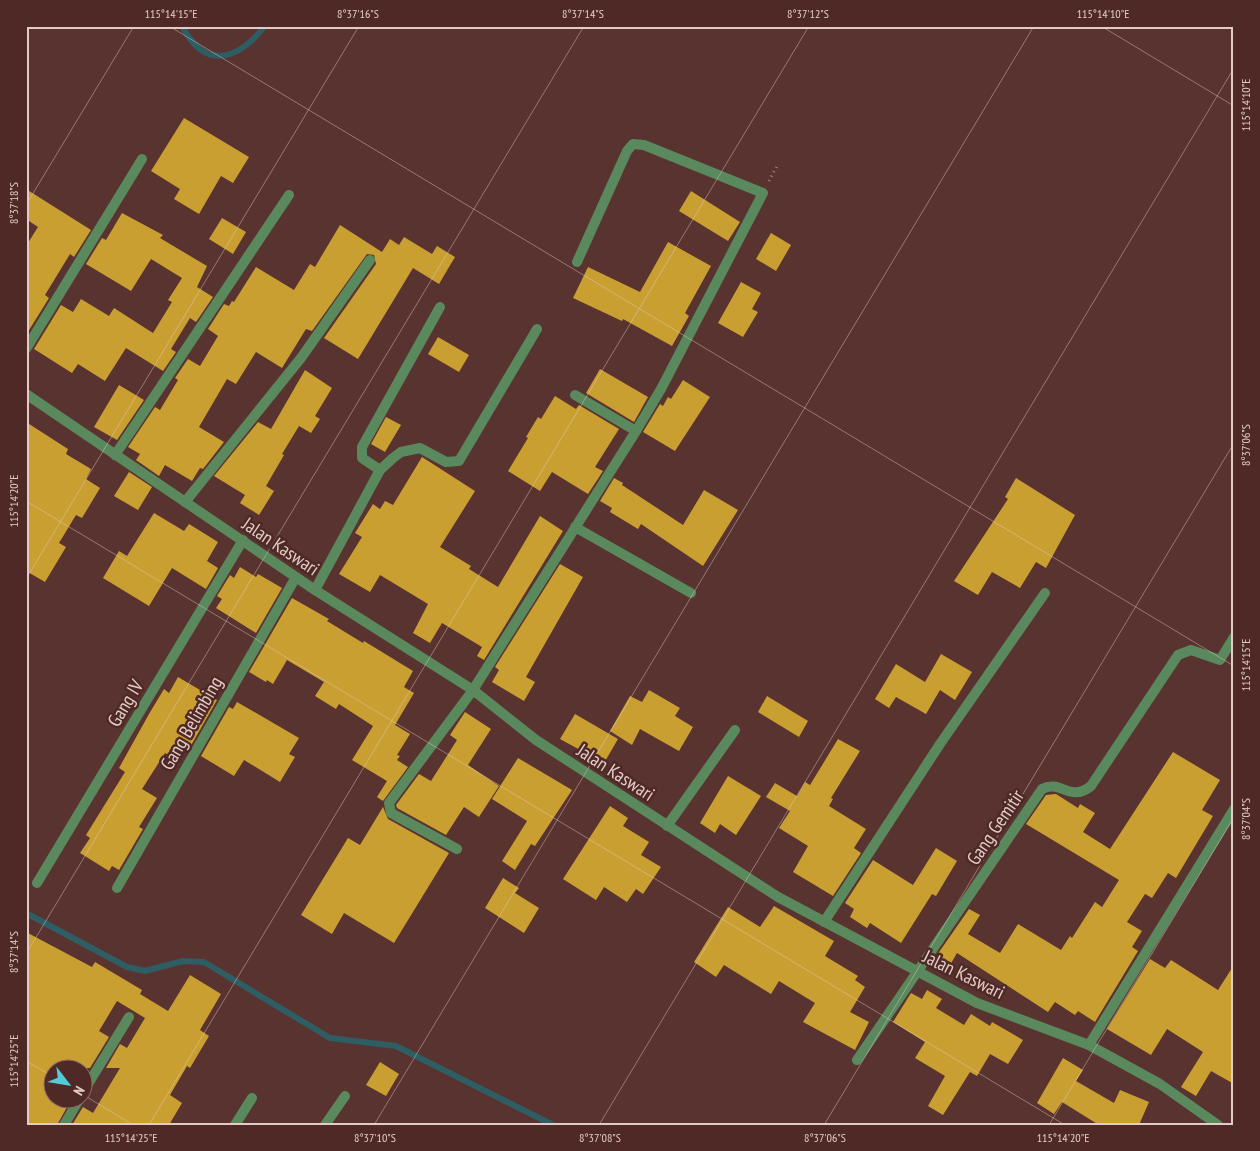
<svg xmlns="http://www.w3.org/2000/svg" width="1260" height="1151" font-family="'PT Sans Narrow',sans-serif">
	<rect width="100%" height="100%" fill="#593330"/>
	<g fill="none" stroke-linecap="round" stroke-linejoin="round">
		<g stroke="#2e5e63" stroke-width="6">
			<path d="M 182,26 C 205,70 237,61 265,26"/>
			<path d="M 26,913 L 127,967 L 145,971 L 183,961 L 204,962 L 330,1038 L 396,1046 L 553,1125"/>
		</g>
	</g>
	<g fill="#ca9f32">
		<path d="M 184,118 L 249,157 L 233,183 L 221,176 L 199,214 L 174,199 L 180,189 L 151,171 Z"/>
		<path d="M 26,189 L 91,230 L 74,257 L 70,254 L 45,295 L 49,298 L 26,335 L 26,246 L 38,227 L 26,219 Z"/>
		<path d="M 691,191 L 740,222 L 728,241 L 679,211 Z"/>
		<path d="M 122,213 L 163,235 L 160,238 L 207,266 L 197,287 L 213,297 L 196,322 L 190,318 L 171,349 L 176,352 L 163,371 L 126,348 L 105,381 L 78,364 L 72,373 L 34,349 L 61,305 L 73,312 L 81,299 L 109,316 L 114,308 L 153,333 L 172,302 L 168,300 L 182,278 L 151,259 L 131,291 L 86,264 L 102,238 L 106,240 Z"/>
		<path d="M 222,218 L 246,232 L 233,254 L 209,239 Z"/>
		<path d="M 340,225 L 382,252 L 390,239 L 399,245 L 404,237 L 432,254 L 437,246 L 455,257 L 439,284 L 413,268 L 358,359 L 324,338 L 376,264 L 374,255 L 367,254 L 312,331 L 306,329 L 282,368 L 256,352 L 236,384 L 227,379 L 199,427 L 224,442 L 203,469 L 200,468 L 192,481 L 165,465 L 159,476 L 136,460 L 140,454 L 128,447 L 155,407 L 160,410 L 178,380 L 175,378 L 188,359 L 200,366 L 218,336 L 208,329 L 224,304 L 229,306 L 232,301 L 234,302 L 256,267 L 294,290 L 310,264 L 315,267 Z"/>
		<path d="M 771,233 L 791,245 L 776,271 L 756,259 Z"/>
		<path d="M 668,242 L 711,266 L 685,313 L 689,316 L 672,346 L 623,319 L 622,321 L 573,298 L 588,267 L 640,292 Z"/>
		<path d="M 741,282 L 761,293 L 752,309 L 758,312 L 743,337 L 718,323 Z"/>
		<path d="M 438,337 L 469,355 L 459,372 L 428,354 Z"/>
		<path d="M 600,369 L 648,397 L 634,422 L 586,393 Z"/>
		<path d="M 305,370 L 332,388 L 315,416 L 320,419 L 311,433 L 299,426 L 282,454 L 284,455 L 266,486 L 274,491 L 259,515 L 240,503 L 245,495 L 214,476 L 258,422 L 271,429 Z"/>
		<path d="M 683,380 L 710,397 L 675,451 L 643,432 L 660,404 L 663,406 L 668,397 L 671,399 Z"/>
		<path d="M 119,385 L 144,400 L 117,440 L 94,427 Z"/>
		<path d="M 555,396 L 576,409 L 579,405 L 619,429 L 595,467 L 603,471 L 588,494 L 552,472 L 540,491 L 508,471 L 528,438 L 526,437 L 538,417 L 541,419 Z"/>
		<path d="M 386,417 L 401,425 L 385,452 L 371,444 Z"/>
		<path d="M 26,422 L 68,449 L 66,454 L 91,469 L 86,479 L 100,488 L 82,518 L 76,515 L 59,543 L 66,547 L 45,582 L 26,571 Z"/>
		<path d="M 422,457 L 475,491 L 440,547 L 471,566 L 469,569 L 498,587 L 540,516 L 563,531 L 484,660 L 477,656 L 482,647 L 442,623 L 430,643 L 413,633 L 428,604 L 380,575 L 370,592 L 339,574 L 362,537 L 355,533 L 373,504 L 380,509 L 385,501 L 393,505 Z"/>
		<path d="M 129,472 L 152,487 L 138,510 L 114,496 Z"/>
		<path d="M 614,478 L 623,483 L 622,485 L 683,525 L 704,490 L 738,510 L 703,566 L 641,524 L 638,529 L 610,512 L 612,508 L 600,501 Z"/>
		<path d="M 1016,478 L 1075,515 L 1046,568 L 1036,562 L 1020,588 L 992,572 L 978,595 L 954,581 L 1008,499 L 1005,497 Z"/>
		<path d="M 154,513 L 184,531 L 189,524 L 218,542 L 207,561 L 218,568 L 206,589 L 172,568 L 149,606 L 103,578 L 119,551 L 127,556 Z"/>
		<path d="M 560,564 L 583,577 L 526,677 L 535,682 L 524,701 L 492,682 L 499,670 L 495,667 Z"/>
		<path d="M 240,567 L 256,577 L 258,574 L 282,588 L 256,633 L 216,608 L 222,599 L 217,596 L 230,575 L 234,578 Z"/>
		<path d="M 292,598 L 329,619 L 327,621 L 363,643 L 364,641 L 413,671 L 404,687 L 414,693 L 395,725 L 410,734 L 397,755 L 400,756 L 397,760 L 408,767 L 383,801 L 377,797 L 387,781 L 352,760 L 373,726 L 339,704 L 336,709 L 315,696 L 324,682 L 287,660 L 273,684 L 267,680 L 266,682 L 249,672 Z"/>
		<path d="M 941,654 L 972,672 L 955,700 L 940,690 L 926,714 L 896,697 L 889,708 L 875,699 L 896,664 L 925,682 Z"/>
		<path d="M 178,677 L 217,700 L 189,749 L 179,743 L 170,756 L 165,753 L 142,789 L 157,798 L 139,827 L 143,829 L 119,870 L 112,866 L 109,871 L 80,853 L 90,838 L 86,835 L 125,772 L 119,768 L 149,714 L 164,689 L 169,693 Z"/>
		<path d="M 649,690 L 680,708 L 675,716 L 693,727 L 679,751 L 640,729 L 632,745 L 610,731 L 630,696 L 642,702 Z"/>
		<path d="M 767,696 L 808,721 L 799,737 L 758,712 Z"/>
		<path d="M 237,702 L 299,738 L 289,754 L 295,757 L 280,782 L 244,760 L 234,776 L 201,756 L 229,707 L 233,709 Z"/>
		<path d="M 465,712 L 491,729 L 468,765 L 499,786 L 479,817 L 464,807 L 446,835 L 397,808 L 396,805 L 419,774 L 431,781 L 457,740 L 450,735 Z"/>
		<path d="M 575,714 L 618,739 L 604,763 L 560,739 Z"/>
		<path d="M 838,739 L 860,751 L 831,798 L 833,799 L 829,806 L 866,829 L 854,848 L 861,853 L 833,896 L 793,872 L 808,846 L 779,828 L 790,811 L 766,797 L 775,783 L 797,796 L 805,782 L 810,785 Z"/>
		<path d="M 1173,752 L 1220,780 L 1202,810 L 1213,816 L 1176,878 L 1168,873 L 1152,898 L 1145,894 L 1127,922 L 1142,931 L 1132,947 L 1138,951 L 1095,1022 L 1078,1011 L 1075,1015 L 1055,1002 L 1048,1012 L 957,953 L 949,967 L 935,958 L 969,909 L 980,915 L 968,934 L 1000,953 L 1018,924 L 1061,950 L 1070,936 L 1072,938 L 1095,902 L 1102,907 L 1119,880 L 1026,824 L 1046,795 L 1056,794 L 1078,808 L 1080,804 L 1095,813 L 1083,832 L 1110,849 Z"/>
		<path d="M 518,758 L 572,790 L 535,846 L 531,844 L 515,870 L 502,861 L 527,821 L 492,799 Z"/>
		<path d="M 728,776 L 761,796 L 736,835 L 720,824 L 715,833 L 700,823 Z"/>
		<path d="M 610,806 L 628,818 L 623,826 L 649,842 L 641,855 L 661,867 L 643,894 L 636,889 L 627,902 L 604,887 L 596,900 L 563,879 Z"/>
		<path d="M 383,807 L 388,819 L 449,853 L 394,943 L 344,913 L 332,934 L 301,915 L 348,838 L 360,845 Z"/>
		<path d="M 936,848 L 957,861 L 936,896 L 932,894 L 901,943 L 870,923 L 867,928 L 850,917 L 854,909 L 845,903 L 873,860 L 913,885 Z"/>
		<path d="M 503,878 L 519,888 L 515,893 L 539,908 L 524,933 L 485,908 Z"/>
		<path d="M 774,906 L 834,941 L 825,956 L 858,976 L 855,980 L 865,987 L 850,1012 L 869,1022 L 855,1050 L 803,1022 L 815,1003 L 779,981 L 771,994 L 724,965 L 716,977 L 694,962 L 728,907 L 760,927 Z"/>
		<path d="M 26,932 L 92,967 L 95,962 L 142,990 L 140,994 L 168,1011 L 190,975 L 221,994 L 200,1030 L 209,1036 L 190,1068 L 187,1066 L 170,1095 L 182,1103 L 169,1125 L 72,1125 L 83,1107 L 93,1113 L 120,1068 L 106,1068 L 120,1044 L 127,1048 L 145,1018 L 117,1001 L 99,1031 L 109,1037 L 90,1068 L 52,1068 L 52,1098 L 71,1100 L 57,1125 L 26,1125 Z"/>
		<path d="M 1150,959 L 1165,968 L 1171,960 L 1218,990 L 1234,965 L 1234,1084 L 1211,1071 L 1196,1096 L 1181,1087 L 1203,1052 L 1167,1029 L 1151,1055 L 1107,1029 Z"/>
		<path d="M 927,990 L 942,999 L 936,1008 L 964,1025 L 971,1014 L 990,1026 L 992,1022 L 1023,1040 L 1008,1064 L 990,1054 L 977,1076 L 970,1072 L 943,1115 L 928,1106 L 945,1076 L 915,1058 L 925,1042 L 893,1022 L 911,993 L 922,999 Z"/>
		<path d="M 1063,1058 L 1083,1070 L 1076,1081 L 1114,1103 L 1120,1090 L 1149,1102 L 1139,1125 L 1099,1125 L 1062,1102 L 1054,1114 L 1037,1103 Z"/>
		<path d="M 380,1062 L 399,1074 L 386,1096 L 366,1085 Z"/>
	</g>
	<g fill="none" stroke-linecap="round" stroke-linejoin="round">
		<path stroke="#a38481" stroke-width="3" stroke-dasharray="1 4" stroke-linecap="butt" d="M 769,181 L 778,164"/>
		<g stroke="#59895c" stroke-width="10">
			<path d="M 26,349 L 142,159"/>
			<path d="M 26,394 L 315,590 L 473,690 L 536,740 L 778,897 L 977,1003 L 1089,1045 L 1160,1084 L 1218,1125"/>
			<path d="M 575,395 L 636,431"/>
			<path d="M 115,455 L 289,195"/>
			<path d="M 380,470 L 362,458 L 362,447 L 440,307"/>
			<path d="M 185,502 L 301,358 L 370,260"/>
			<path d="M 575,527 L 691,593"/>
			<path d="M 315,590 L 380,470 L 393,458 L 401,452 L 420,448 L 446,462 L 459,461 L 537,329"/>
			<path d="M 667,826 L 735,730"/>
			<path d="M 457,849 L 391,813 L 389,803 L 473,690 L 636,431 L 661,389 L 763,193 L 644,145 L 633,144 L 627,151 L 577,262"/>
			<path d="M 37,883 L 243,540"/>
			<path d="M 117,888 L 296,577"/>
			<path d="M 824,922 L 940,744 L 1045,593"/>
			<path d="M 1089,1045 L 1234,809"/>
			<path d="M 857,1060 L 1042,789 C 1061,779 1070,803 1091,786 L 1178,655 L 1191,650 L 1220,660 L 1234,637"/>
			<path d="M 82,1094 L 129,1017"/>
			<path d="M 64,1125 L 80,1098"/>
			<path d="M 235,1125 L 252,1098"/>
			<path d="M 325,1125 L 345,1096"/>
		</g>
	</g>
	<path fill="none" stroke="#e3cbc8" stroke-width="1" stroke-opacity="0.45" d="M 169,26 L 1234,666M 1101,26 L 1234,106M 26,205 L 134,26M 26,501 L 1065,1125M 26,579 L 359,26M 26,954 L 584,26M 26,1061 L 52,1076M 82,1094 L 133,1125M 149,1125 L 809,26M 374,1125 L 1034,26M 599,1125 L 1234,68M 824,1125 L 1234,443M 1049,1125 L 1234,817"/>
	<g text-anchor="middle" dominant-baseline="central" stroke-width="5" stroke-linejoin="round" paint-order="stroke">
		<g font-size="19" fill="#e3cbc8" stroke="#4e2926">
			<text transform="translate(281 546) rotate(34)">Jalan Kaswari</text>
			<text transform="translate(125 703) rotate(-59)">Gang IV</text>
			<text transform="translate(191 723) rotate(-60)">Gang Belimbing</text>
			<text transform="translate(616 772) rotate(33)">Jalan Kaswari</text>
			<text transform="translate(995 827) rotate(-56)">Gang Gemitir</text>
			<text transform="translate(964 974) rotate(26)">Jalan Kaswari</text>
		</g>
	</g>
	<rect width="1260" height="1151" fill="none" stroke="#4e2926" stroke-width="55"/>
	<g transform="translate(68 1084) rotate(121)"><circle r="24" fill="#4e2926" stroke="#8a6a67"/>
	<path d="M0-4L9 19L0 12L-9 19Z" fill="#52cbd9"/>
	<text y="-8" font-size="14" font-weight="bold" text-anchor="middle" fill="#e3cbc8">N</text>
	</g>
	<rect x="28" y="28" width="1204" height="1096" fill="none" stroke="#e3cbc8" stroke-width="2"/>
	<g font-size="12" text-anchor="middle" fill="#e3cbc8">
		<text x="171" y="18">115°14'15"E</text>
		<text x="358" y="18">8°37'16"S</text>
		<text x="583" y="18">8°37'14"S</text>
		<text x="808" y="18">8°37'12"S</text>
		<text x="1103" y="18">115°14'10"E</text>
		<text transform="translate(1246 105) rotate(-90)" y="4">115°14'10"E</text>
		<text transform="translate(14 203) rotate(-90)" y="4">8°37'18"S</text>
		<text transform="translate(1246 445) rotate(-90)" y="4">8°37'06"S</text>
		<text transform="translate(14 501) rotate(-90)" y="4">115°14'20"E</text>
		<text transform="translate(1246 665) rotate(-90)" y="4">115°14'15"E</text>
		<text transform="translate(1246 819) rotate(-90)" y="4">8°37'04"S</text>
		<text transform="translate(14 952) rotate(-90)" y="4">8°37'14"S</text>
		<text transform="translate(14 1061) rotate(-90)" y="4">115°14'25"E</text>
		<text x="131" y="1142">115°14'25"E</text>
		<text x="375" y="1142">8°37'10"S</text>
		<text x="600" y="1142">8°37'08"S</text>
		<text x="825" y="1142">8°37'06"S</text>
		<text x="1063" y="1142">115°14'20"E</text>
	</g>
</svg>
